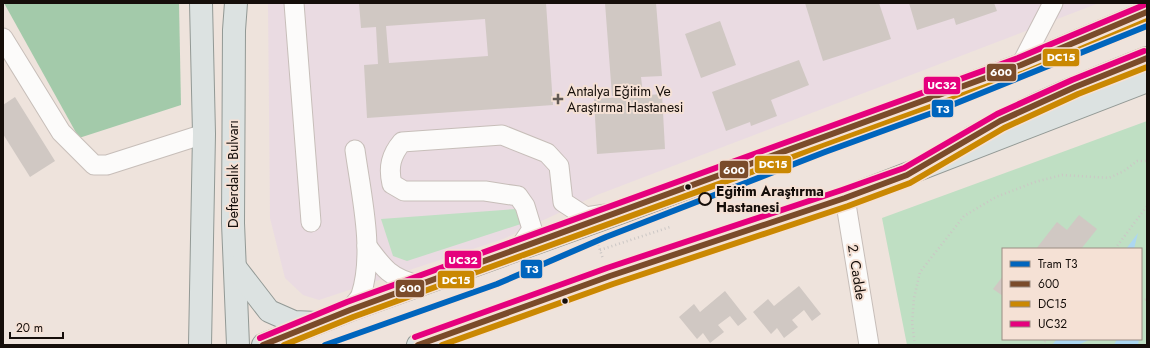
<svg xmlns="http://www.w3.org/2000/svg" width="1150" height="348" font-family="Jost,sans-serif">
	<rect width="100%" height="100%" fill="#eee3dc"/>
	<path fill="#eadbe2" d="M 268,3 L 1099,3 L 597,195 L 503,239 L 319,300 L 303,295 L 285,278 L 270,218 Z"/>
	<g fill="#bfdfc3" fill-rule="evenodd">
		<path d="M 1147,121 L 1147,345 L 907,345 L 882,218 ZM 1003,249 L 1141,249 L 1141,339 L 1003,339 Z"/>
		<path d="M 516,209 L 521,224 L 407,261 L 393,256 L 381,219 Z"/>
	</g>
	<path fill="#a3caaa" d="M 4,3 L 179,3 L 181,105 L 79,138 Z"/>
	<g fill="#acd7f1">
		<path d="M 1138,233 L 1134,249 L 1126,249 Z"/>
		<path d="M 1057,339 L 1091,339 L 1078,345 L 1052,345 Z"/>
		<path d="M 1117,339 L 1139,339 L 1138,345 L 1114,345 Z"/>
	</g>
	<g fill="#d0c8c3" fill-rule="evenodd">
		<path d="M 359,3 L 546,3 L 553,105 L 367,118 L 364,65 L 378,64 L 376,27 L 361,28 ZM 485,19 L 488,56 L 389,63 L 386,26 Z"/>
		<path d="M 605,3 L 656,3 L 662,76 L 641,77 L 643,94 L 612,96 Z"/>
		<path d="M 805,3 L 879,3 L 891,39 L 823,61 Z"/>
		<path d="M 909,3 L 994,3 L 997,11 L 956,25 L 954,18 L 917,30 Z"/>
		<path d="M 720,21 L 736,65 L 701,78 L 685,34 Z"/>
		<path d="M 799,60 L 809,85 L 771,100 L 777,116 L 751,126 L 750,122 L 726,131 L 712,92 Z"/>
		<path d="M 662,94 L 665,149 L 597,154 L 594,99 Z"/>
		<path d="M 15,97 L 55,161 L 30,177 L 3,134 L 3,105 Z"/>
		<path d="M 1079,215 L 1097,229 L 1081,249 L 1036,249 L 1057,222 L 1067,230 Z"/>
		<path d="M 1003,276 L 1003,296 L 993,289 Z"/>
		<path d="M 799,286 L 821,314 L 812,321 L 804,310 L 792,320 L 798,327 L 784,338 L 777,328 L 771,334 L 753,312 L 768,299 L 774,306 Z"/>
		<path d="M 725,291 L 747,319 L 738,326 L 730,316 L 718,325 L 724,332 L 710,343 L 703,333 L 697,339 L 679,317 L 694,304 L 700,312 Z"/>
	</g>
	<g fill="none" stroke-linecap="round" stroke-linejoin="round">
		<defs>
			<g id="minor">
				<path d="M 294,3 L 311,222"/>
				<path d="M 3,38 L 61,132 L 94,165 L 107,165 L 204,134"/>
				<path d="M 1021,65 L 1053,3"/>
				<path d="M 845,198 L 869,345"/>
				<path d="M 367,246 C 383,268 391,279 419,285"/>
				<path d="M 518,250 L 532,229 L 525,206 L 518,196 L 485,191 L 404,191 L 392,184 C 388,167 391,155 402,142 L 502,135 L 547,153 L 559,166 L 563,202 L 586,217 L 606,214"/>
				<path d="M 350,310 C 353,305 359,300 361,295 C 375,252 361,194 355,150"/>
			</g>
			<g id="major">
				<path d="M 236,3 L 234,30 L 233,223 L 238,345"/>
				<path d="M 971,138 C 1027,106 1087,82 1147,58"/>
				<path d="M 235,267 L 269,311 L 294,322 L 317,323"/>
				<path d="M 200,345 L 204,134 L 201,3"/>
				<path d="M 263,345 L 350,310 L 625,211 L 1021,65 L 1147,12"/>
				<path d="M 418,345 L 610,276 L 845,198 L 1147,81"/>
			</g>
		</defs>
		<use href="#minor" stroke="#c7beb9" stroke-width="21"/>
		<use href="#major" stroke="#929995" stroke-width="24"/>
		<g stroke="#cbc7c5" stroke-width="2.5" stroke-dasharray="1 3" stroke-linecap="butt">
			<path d="M 597,241 L 603,259"/>
			<path d="M 1115,249 L 1147,206"/>
			<path d="M 600,250 L 670,227"/>
			<path d="M 1141,301 L 1147,299"/>
			<path d="M 915,345 L 912,323 L 914,298 L 920,272 L 964,216 L 996,197 L 1035,182 L 1062,175 L 1109,178 L 1124,171 L 1137,161 L 1147,161"/>
			<path d="M 1042,345 L 1047,339"/>
		</g>
		<use href="#minor" stroke="#fcfbfa" stroke-width="19"/>
		<use href="#major" stroke="#dce2e1" stroke-width="22"/>
		<defs>
			<g id="bus-1">
				<path d="M 263,345 L 350,310 L 1021,65 L 1147,12"/>
				<path d="M 418,345 L 610,276 L 845,198 L 907,175 L 1000,121 L 1075,87 L 1147,58"/>
			</g>
			<g id="bus-2">
				<path d="M 284,345 L 353,317 L 1024,73 L 1147,21"/>
				<path d="M 442,345 L 613,284 L 848,206 L 910,183 L 1004,128 L 1078,94 L 1147,67"/>
			</g>
			<g id="bus-3">
				<path d="M 415,337 L 607,268 L 842,190 L 904,168 L 997,114 L 1072,80 L 1144,51"/>
				<path d="M 260,338 L 347,302 L 1018,58 L 1144,5"/>
			</g>
		</defs>
		<use href="#bus-1" stroke="#f5e1d5" stroke-width="9"/>
		<use href="#bus-2" stroke="#f5e1d5" stroke-width="9"/>
		<use href="#bus-3" stroke="#f5e1d5" stroke-width="9"/>
		<use href="#bus-1" stroke="#7a4b2a" stroke-width="6"/>
		<use href="#bus-2" stroke="#ca8802" stroke-width="6"/>
		<use href="#bus-3" stroke="#e5007d" stroke-width="6"/>
		<defs>
			<path id="tram-1" d="M 325,345 L 497,284 L 606,237 L 825,152 L 932,113 L 1147,26"/>
		</defs>
		<use href="#tram-1" stroke="#f5e1d5" stroke-width="9"/>
		<use href="#tram-1" stroke="#0065bd" stroke-width="6"/>
	</g>
	<path fill="#615954" stroke="#f5e1d5" stroke-width="1.5" d="M556 93h4v4h4v4h-4v4h-4v-4h-4v-4h4z"/>
	<g fill="#150e0a" stroke="#f5e1d5" stroke-width="1.5">
		<circle cx="688" cy="187" r="3.5"/>
		<circle cx="565" cy="301" r="3.5"/>
	</g>
	<circle fill="#f5e1d5" stroke="#150e0a" stroke-width="2" cx="705" cy="199" r="6"/>
	<g text-anchor="middle" dominant-baseline="central" stroke-width="4" stroke-linejoin="round" paint-order="stroke">
		<g font-size="14" fill="#150e0a" stroke="#f5e1d5" text-anchor="start">
			<text x="567" y="91">Antalya Eğitim Ve<tspan x="567" dy="16">Araştırma Hastanesi</tspan></text>
		</g>
		<g font-size="14" fill="#150e0a" stroke="#f5e1d5">
			<text transform="translate(233 174) rotate(-90)">Defterdalık Bulvarı</text>
			<text transform="translate(857 272) rotate(81)">2. Cadde</text>
		</g>
		<g font-size="14" font-weight="bold" fill="#150e0a" stroke="#f5e1d5" text-anchor="start">
			<text x="716" y="191">Eğitim Araştırma<tspan x="716" dy="16">Hastanesi</tspan></text>
		</g>
	</g>
	<g stroke="#f5e1d5" stroke-width="1.5">
		<rect x="1042" y="48" width="38" height="19" rx="4" fill="#ca8802"/>
		<rect x="986" y="63" width="31" height="19" rx="4" fill="#7a4b2a"/>
		<rect x="923" y="76" width="38" height="19" rx="4" fill="#e5007d"/>
		<rect x="931" y="99" width="23" height="19" rx="4" fill="#0065bd"/>
		<rect x="754" y="155" width="38" height="19" rx="4" fill="#ca8802"/>
		<rect x="719" y="160" width="30" height="19" rx="4" fill="#7a4b2a"/>
		<rect x="444" y="250" width="38" height="19" rx="4" fill="#e5007d"/>
		<rect x="520" y="259" width="23" height="20" rx="4" fill="#0065bd"/>
		<rect x="437" y="270" width="38" height="19" rx="4" fill="#ca8802"/>
		<rect x="395" y="279" width="30" height="19" rx="4" fill="#7a4b2a"/>
	</g>
	<g font-size="11" text-anchor="middle" font-weight="bold" fill="#fff">
		<text x="1061" y="61">DC15</text>
		<text x="1001" y="76">600</text>
		<text x="942" y="89">UC32</text>
		<text x="943" y="113">T3</text>
		<text x="773" y="168">DC15</text>
		<text x="734" y="174">600</text>
		<text x="463" y="264">UC32</text>
		<text x="532" y="273">T3</text>
		<text x="456" y="284">DC15</text>
		<text x="410" y="292">600</text>
	</g>
	<rect width="1150" height="348" fill="none" stroke="#150e0a" stroke-width="8"/>
	<rect x="1002" y="248" width="140" height="92" fill="#f5e1d5" stroke="#9b8d84"/>
	<rect x="1010" y="261" width="20" height="6" fill="#0065bd" stroke="#9b8d84"/>
	<text x="1038" y="268" font-size="12" fill="#150e0a">Tram T3</text>
	<rect x="1010" y="281" width="20" height="6" fill="#7a4b2a" stroke="#9b8d84"/>
	<text x="1038" y="288" font-size="12" fill="#150e0a">600</text>
	<rect x="1010" y="301" width="20" height="6" fill="#ca8802" stroke="#9b8d84"/>
	<text x="1038" y="308" font-size="12" fill="#150e0a">DC15</text>
	<rect x="1010" y="321" width="20" height="6" fill="#e5007d" stroke="#9b8d84"/>
	<text x="1038" y="328" font-size="12" fill="#150e0a">UC32</text>
	<path d="M10 332v6h53v-6" fill="none" stroke="#150e0a" stroke-width="2"/>
	<text x="16" y="332" font-size="12" fill="#150e0a" stroke="#f5e1d5" stroke-width="3" paint-order="stroke">20 m</text>
</svg>
